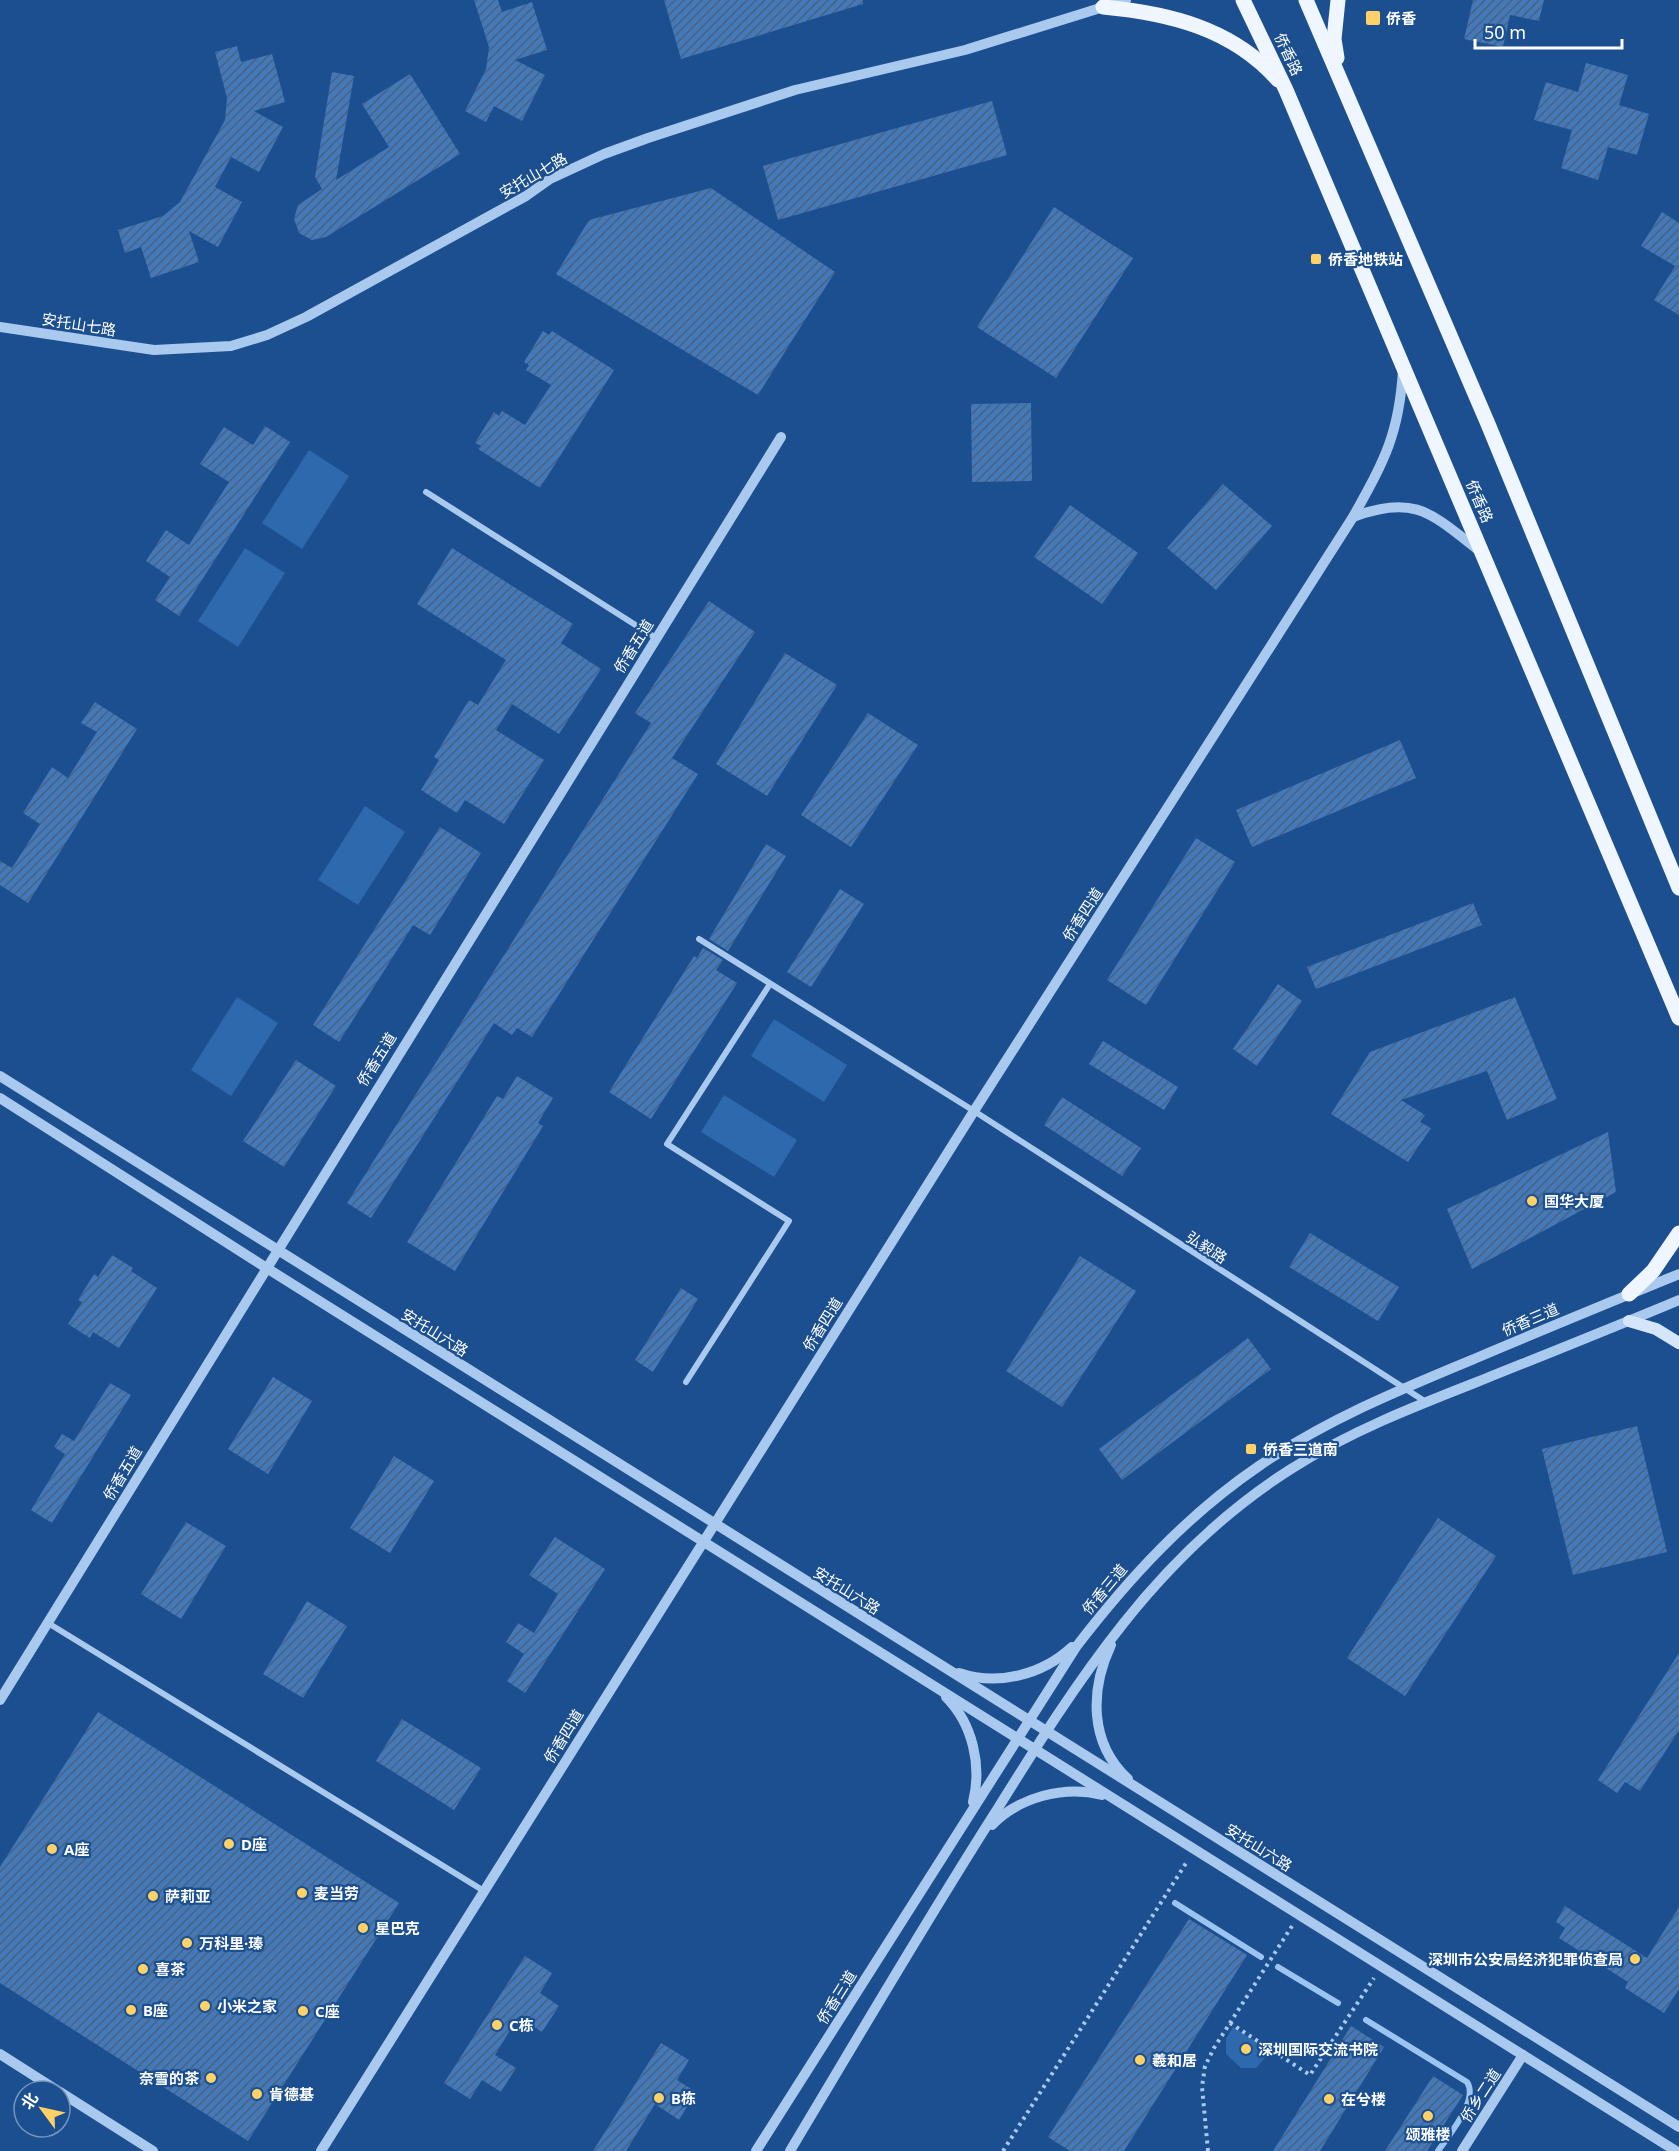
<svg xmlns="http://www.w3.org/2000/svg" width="1679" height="2151" font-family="'Noto Sans','Noto Sans SC',sans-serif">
	<defs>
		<pattern id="building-hatch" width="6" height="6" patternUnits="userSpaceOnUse" patternTransform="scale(1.5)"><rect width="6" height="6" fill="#4478b7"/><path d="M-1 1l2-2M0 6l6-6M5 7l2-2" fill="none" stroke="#486282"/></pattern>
	</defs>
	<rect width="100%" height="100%" fill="#1b4f8f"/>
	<g fill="#2e69ad">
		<path d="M 309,450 L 349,476 L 302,549 L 262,523 Z"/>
		<path d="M 245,548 L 285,573 L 238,647 L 198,621 Z"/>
		<path d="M 365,806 L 405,832 L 358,905 L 318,880 Z"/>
		<path d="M 237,997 L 278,1023 L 231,1096 L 191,1070 Z"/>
		<path d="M 774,1019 L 847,1065 L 824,1102 L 751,1056 Z"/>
		<path d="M 724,1095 L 797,1140 L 774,1177 L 701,1132 Z"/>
		<path d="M 1233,2027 L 1271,2051 L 1256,2068 L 1241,2068 L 1226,2054 L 1226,2039 Z"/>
	</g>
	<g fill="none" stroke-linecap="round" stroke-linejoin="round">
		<g stroke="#9cc4f0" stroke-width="6">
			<path d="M 1175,1903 L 1261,1957"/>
			<path d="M 1278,1967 L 1338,2003"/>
			<path d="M 1366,2020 L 1467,2082 C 1479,2100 1449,2135 1438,2151"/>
		</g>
	</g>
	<g fill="url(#building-hatch)">
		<path d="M 474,0 L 498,0 L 502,12 L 532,2 L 547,50 L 515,60 L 545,75 L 522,121 L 494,106 L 486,122 L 465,111 L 486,69 L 489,47 Z"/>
		<path d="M 664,0 L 863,0 L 863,4 L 681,59 Z"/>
		<path d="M 1473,0 L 1544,0 L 1539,21 L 1510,15 L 1503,47 L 1464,39 Z"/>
		<path d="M 237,46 L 241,62 L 272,54 L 285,102 L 254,111 L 283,127 L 259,172 L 231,157 L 215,187 L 242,202 L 218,247 L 189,231 L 199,262 L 151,278 L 141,247 L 125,253 L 118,230 L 163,216 L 180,202 L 225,120 L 227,98 L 215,52 Z"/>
		<path d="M 1586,63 L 1628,75 L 1619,105 L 1649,114 L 1637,155 L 1608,147 L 1598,180 L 1561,168 L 1572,130 L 1534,120 L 1546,82 L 1578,92 Z"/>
		<path d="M 332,72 L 354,76 L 336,180 L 389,147 L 362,104 L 410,74 L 460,154 L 326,237 L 312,240 L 299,233 L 294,219 L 298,205 L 322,189 L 315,177 Z"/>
		<path d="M 992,101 L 1007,155 L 778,220 L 763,166 Z"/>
		<path d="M 711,188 L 835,272 L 758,395 L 556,274 L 589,220 Z"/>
		<path d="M 1054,207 L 1133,258 L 1056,378 L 977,327 Z"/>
		<path d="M 1662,212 L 1679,223 L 1679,315 L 1654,300 L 1675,266 L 1641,246 Z"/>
		<path d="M 543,331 L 549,335 L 552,331 L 614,370 L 540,488 L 478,449 L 481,446 L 475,443 L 494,412 L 499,416 L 502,411 L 525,425 L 551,385 L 526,370 L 529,365 L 524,362 Z"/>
		<path d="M 1031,403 L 1032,481 L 972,482 L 971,404 Z"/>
		<path d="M 265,426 L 290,442 L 179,616 L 155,600 L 170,577 L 146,561 L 166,530 L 189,545 L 229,482 L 200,464 L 224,427 L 253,445 Z"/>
		<path d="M 1223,484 L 1272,526 L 1216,590 L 1167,548 Z"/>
		<path d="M 1070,505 L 1138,553 L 1102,604 L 1034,557 Z"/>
		<path d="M 452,548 L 573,624 L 561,643 L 601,669 L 559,734 L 512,704 L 496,730 L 544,760 L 504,824 L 465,800 L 457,813 L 421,790 L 439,760 L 434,757 L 469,700 L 478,705 L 506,660 L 417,604 Z"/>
		<path d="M 709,601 L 755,632 L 672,758 L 698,774 L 532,1037 L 517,1028 L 512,1035 L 494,1023 L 371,1218 L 347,1203 L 651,723 L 635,713 Z"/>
		<path d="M 785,653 L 837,685 L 767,796 L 716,764 Z"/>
		<path d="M 95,702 L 137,729 L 28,903 L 0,885 L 0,861 L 12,868 L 40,824 L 23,813 L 52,767 L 68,778 L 97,732 L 81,723 Z"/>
		<path d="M 868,713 L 918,745 L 851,847 L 801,815 Z"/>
		<path d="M 1400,740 L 1416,778 L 1252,847 L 1236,810 Z"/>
		<path d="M 440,827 L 481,853 L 430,935 L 413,925 L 339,1042 L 313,1025 Z"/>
		<path d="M 1196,838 L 1235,862 L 1146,1005 L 1107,980 Z"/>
		<path d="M 766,844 L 786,856 L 728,951 L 709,939 Z"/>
		<path d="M 840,889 L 864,904 L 811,987 L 787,972 Z"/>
		<path d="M 1473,903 L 1482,925 L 1316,989 L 1307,967 Z"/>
		<path d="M 703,948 L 723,960 L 716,970 L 737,983 L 651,1119 L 609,1092 L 694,956 L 697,958 Z"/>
		<path d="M 1278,984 L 1302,1001 L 1257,1066 L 1233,1049 Z"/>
		<path d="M 1515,997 L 1557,1099 L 1507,1120 L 1487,1071 L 1401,1100 L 1425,1115 L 1420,1122 L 1431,1128 L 1408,1162 L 1331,1114 L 1370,1052 Z"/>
		<path d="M 1103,1041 L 1178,1087 L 1164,1110 L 1089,1064 Z"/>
		<path d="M 296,1060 L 336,1086 L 284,1167 L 243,1141 Z"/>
		<path d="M 517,1076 L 553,1098 L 538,1123 L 543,1126 L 455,1271 L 407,1242 L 497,1096 L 503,1099 Z"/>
		<path d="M 1062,1097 L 1141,1148 L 1122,1176 L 1044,1125 Z"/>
		<path d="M 1608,1132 L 1616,1192 L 1472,1269 L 1447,1209 Z"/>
		<path d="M 1310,1233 L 1399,1287 L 1378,1321 L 1289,1267 Z"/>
		<path d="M 112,1255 L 133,1268 L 131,1271 L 157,1288 L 119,1348 L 93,1332 L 90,1338 L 68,1324 L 82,1302 L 78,1300 L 94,1274 L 98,1277 Z"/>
		<path d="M 1080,1256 L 1136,1291 L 1062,1407 L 1006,1371 Z"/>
		<path d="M 681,1288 L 698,1299 L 653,1372 L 635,1360 Z"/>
		<path d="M 1248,1338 L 1271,1369 L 1122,1480 L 1099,1449 Z"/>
		<path d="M 273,1377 L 312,1401 L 268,1474 L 228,1449 Z"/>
		<path d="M 110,1383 L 131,1395 L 52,1523 L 31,1510 L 65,1454 L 54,1447 L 62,1434 L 74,1441 Z"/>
		<path d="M 1637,1426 L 1667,1552 L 1573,1575 L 1542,1449 Z"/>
		<path d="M 394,1456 L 434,1481 L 390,1553 L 350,1528 Z"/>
		<path d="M 1438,1518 L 1496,1556 L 1405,1696 L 1347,1658 Z"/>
		<path d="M 186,1522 L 226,1546 L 181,1619 L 141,1594 Z"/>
		<path d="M 555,1537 L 605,1569 L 525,1693 L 507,1681 L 524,1654 L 506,1642 L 518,1623 L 534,1633 L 558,1594 L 529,1575 Z"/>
		<path d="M 307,1601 L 347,1626 L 303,1698 L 263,1674 Z"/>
		<path d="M 1679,1653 L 1679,1730 L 1640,1791 L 1625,1782 L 1617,1793 L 1598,1780 Z"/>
		<path d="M 98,1712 L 399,1903 L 248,2141 L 0,1983 L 0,1867 Z"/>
		<path d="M 402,1719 L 481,1768 L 454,1810 L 376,1761 Z"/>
		<path d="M 1565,1906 L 1647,1958 L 1679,1907 L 1679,1989 L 1664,2013 L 1625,1988 L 1628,1982 L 1559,1938 L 1565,1928 L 1556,1922 Z"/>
		<path d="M 1189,1919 L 1247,1955 L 1124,2151 L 1070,2151 L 1048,2137 Z"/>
		<path d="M 525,1956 L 552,1973 L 540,1993 L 559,2006 L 542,2032 L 518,2017 L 495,2055 L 516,2068 L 501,2092 L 482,2080 L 470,2099 L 444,2083 Z"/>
		<path d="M 1351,2026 L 1384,2047 L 1320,2151 L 1273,2151 Z"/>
		<path d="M 661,2043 L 689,2060 L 677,2080 L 696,2092 L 679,2120 L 655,2104 L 626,2151 L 593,2151 Z"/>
		<path d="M 1433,2076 L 1463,2095 L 1427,2151 L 1385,2151 Z"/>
	</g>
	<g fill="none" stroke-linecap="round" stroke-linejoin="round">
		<g stroke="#a9c9ee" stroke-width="4" stroke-dasharray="3 4.5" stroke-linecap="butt">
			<path d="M 1230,2023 L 1310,2075 L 1374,1978"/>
			<path d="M 1003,2151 L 1188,1860"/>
			<path d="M 1208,2151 L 1202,2087 L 1205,2066 L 1214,2048 L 1292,1926"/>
		</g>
		<g stroke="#a9c9ee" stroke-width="6">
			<path d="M 426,492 L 656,638"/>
			<path d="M 699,939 L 974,1111 L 1426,1402"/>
			<path d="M 686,1382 L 789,1221 L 667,1144 L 770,984"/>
			<path d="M 48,1623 L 484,1891"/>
		</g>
		<g stroke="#a9c9ee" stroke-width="10">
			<path d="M 0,327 L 154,350 L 231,346 L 267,335 L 306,317 L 526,196 L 550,179 L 604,154 L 648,138 L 795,90 L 965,50 L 1126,0"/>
			<path d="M 1353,517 C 1416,493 1433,515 1481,552"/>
			<path d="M 0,1076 L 1679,2127"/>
			<path d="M 0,1098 L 265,1267 L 1676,2151"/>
			<path d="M 1111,1645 C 1090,1690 1089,1743 1128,1779"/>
			<path d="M 959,1673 C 998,1686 1042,1675 1072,1647"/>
			<path d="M 946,1697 C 973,1724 982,1766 973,1802"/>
			<path d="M 0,1700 L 781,437"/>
			<path d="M 992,1825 C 1019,1797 1065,1785 1102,1795"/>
			<path d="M 0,2054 L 58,2091"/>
			<path d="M 60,2092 L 153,2151"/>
			<path d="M 321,2151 L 974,1111 L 1353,517 C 1384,461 1399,435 1403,370"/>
			<path d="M 756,2151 L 1076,1647 C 1129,1578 1187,1515 1259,1466 C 1326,1420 1399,1390 1474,1359 C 1542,1330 1611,1302 1679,1274"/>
			<path d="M 790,2151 C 857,2039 923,1926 993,1816 C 1076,1683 1155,1555 1291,1469 C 1349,1432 1413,1407 1477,1382 C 1544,1355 1612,1328 1679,1300"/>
			<path d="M 1462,2151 L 1523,2055"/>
		</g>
		<path stroke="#d6e6fa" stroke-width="12" d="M 1629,1321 L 1656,1329 L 1679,1343"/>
		<g stroke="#f0f6ff" stroke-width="15">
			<path d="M 1243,0 L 1286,90 L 1679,1018"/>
			<path d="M 1306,0 L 1488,424 L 1679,888"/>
			<path d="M 1103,7 C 1168,13 1232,28 1278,80"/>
			<path d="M 1337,58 L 1334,39 L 1338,0"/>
			<path d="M 1629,1294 L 1653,1271 L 1679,1233"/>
		</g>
	</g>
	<g fill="#ffd166" stroke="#1b4f8f" stroke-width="2">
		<rect x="1365" y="10" width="16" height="16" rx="3"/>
		<rect x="1310" y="253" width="12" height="12" rx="3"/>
		<circle cx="1532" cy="1201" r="6"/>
		<rect x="1245" y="1443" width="12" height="12" rx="3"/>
		<circle cx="229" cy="1844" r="6"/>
		<circle cx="52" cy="1849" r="6"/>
		<circle cx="302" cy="1893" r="6"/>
		<circle cx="153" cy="1896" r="6"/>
		<circle cx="363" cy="1928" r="6"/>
		<circle cx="187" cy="1943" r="6"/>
		<circle cx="1635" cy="1959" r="6"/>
		<circle cx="143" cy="1969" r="6"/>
		<circle cx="205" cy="2006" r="6"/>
		<circle cx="131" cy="2010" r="6"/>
		<circle cx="303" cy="2011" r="6"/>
		<circle cx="497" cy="2025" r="6"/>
		<circle cx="1246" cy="2049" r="6"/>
		<circle cx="1140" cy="2060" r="6"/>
		<circle cx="211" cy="2078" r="6"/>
		<circle cx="257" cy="2094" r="6"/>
		<circle cx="659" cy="2098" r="6"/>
		<circle cx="1329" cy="2099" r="6"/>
		<circle cx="1428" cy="2116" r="6"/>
	</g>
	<g text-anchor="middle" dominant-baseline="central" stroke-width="4.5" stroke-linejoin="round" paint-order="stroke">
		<g font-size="15" font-weight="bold" fill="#fff" stroke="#1b4f8f" text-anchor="start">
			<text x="1386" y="18">侨香</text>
			<text x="1328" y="259">侨香地铁站</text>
			<text x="1544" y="1201">国华大厦</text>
			<text x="1263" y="1449">侨香三道南</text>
			<text x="241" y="1844">D座</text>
			<text x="64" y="1849">A座</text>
			<text x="314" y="1893">麦当劳</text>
			<text x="165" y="1896">萨莉亚</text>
			<text x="375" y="1928">星巴克</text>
			<text x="199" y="1943">万科里·瑧</text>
			<text x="1623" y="1959" text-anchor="end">深圳市公安局经济犯罪侦查局</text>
			<text x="155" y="1969">喜茶</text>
			<text x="217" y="2006">小米之家</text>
			<text x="143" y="2010">B座</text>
			<text x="315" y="2011">C座</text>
			<text x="509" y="2025">C栋</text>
			<text x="1258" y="2049">深圳国际交流书院</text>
			<text x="1152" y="2060">羲和居</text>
			<text x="199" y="2078" text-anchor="end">奈雪的茶</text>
			<text x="269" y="2094">肯德基</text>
			<text x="671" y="2098">B栋</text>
			<text x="1341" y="2099">在兮楼</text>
			<text x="1428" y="2134" text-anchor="middle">颂雅楼</text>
		</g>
		<g font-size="15" fill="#fff" stroke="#1b4f8f">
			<text transform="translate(1289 54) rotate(65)">侨香路</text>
			<text transform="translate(533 175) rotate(-30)">安托山七路</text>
			<text transform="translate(79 324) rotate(9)">安托山七路</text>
			<text transform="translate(1480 501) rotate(67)">侨香路</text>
			<text transform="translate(633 646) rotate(-58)">侨香五道</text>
			<text transform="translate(1082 914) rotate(-57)">侨香四道</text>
			<text transform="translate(376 1059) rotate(-58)">侨香五道</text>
			<text transform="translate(1207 1247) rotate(33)">弘毅路</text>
			<text transform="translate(1530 1319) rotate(-23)">侨香三道</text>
			<text transform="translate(822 1324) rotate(-58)">侨香四道</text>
			<text transform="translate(435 1332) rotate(32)">安托山六路</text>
			<text transform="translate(122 1473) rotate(-59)">侨香五道</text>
			<text transform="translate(1104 1589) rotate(-50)">侨香三道</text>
			<text transform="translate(847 1590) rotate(32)">安托山六路</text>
			<text transform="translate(563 1736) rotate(-58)">侨香四道</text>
			<text transform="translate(1259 1847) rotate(32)">安托山六路</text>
			<text transform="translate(836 1997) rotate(-58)">侨香三道</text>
			<text transform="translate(1480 2095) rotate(-57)">侨乡二道</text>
		</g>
	</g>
	<g transform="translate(42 2109) rotate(303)"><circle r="28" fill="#1b4f8f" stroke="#7695bc" stroke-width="1.5"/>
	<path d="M0-4.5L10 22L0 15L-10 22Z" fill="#ffd166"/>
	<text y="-9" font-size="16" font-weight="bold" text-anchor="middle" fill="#ffffff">北</text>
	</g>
	<path d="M1475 39v9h147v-9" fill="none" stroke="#ffffff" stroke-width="3"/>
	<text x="1484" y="39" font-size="18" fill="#ffffff" stroke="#1b4f8f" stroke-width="4.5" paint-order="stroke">50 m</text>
</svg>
